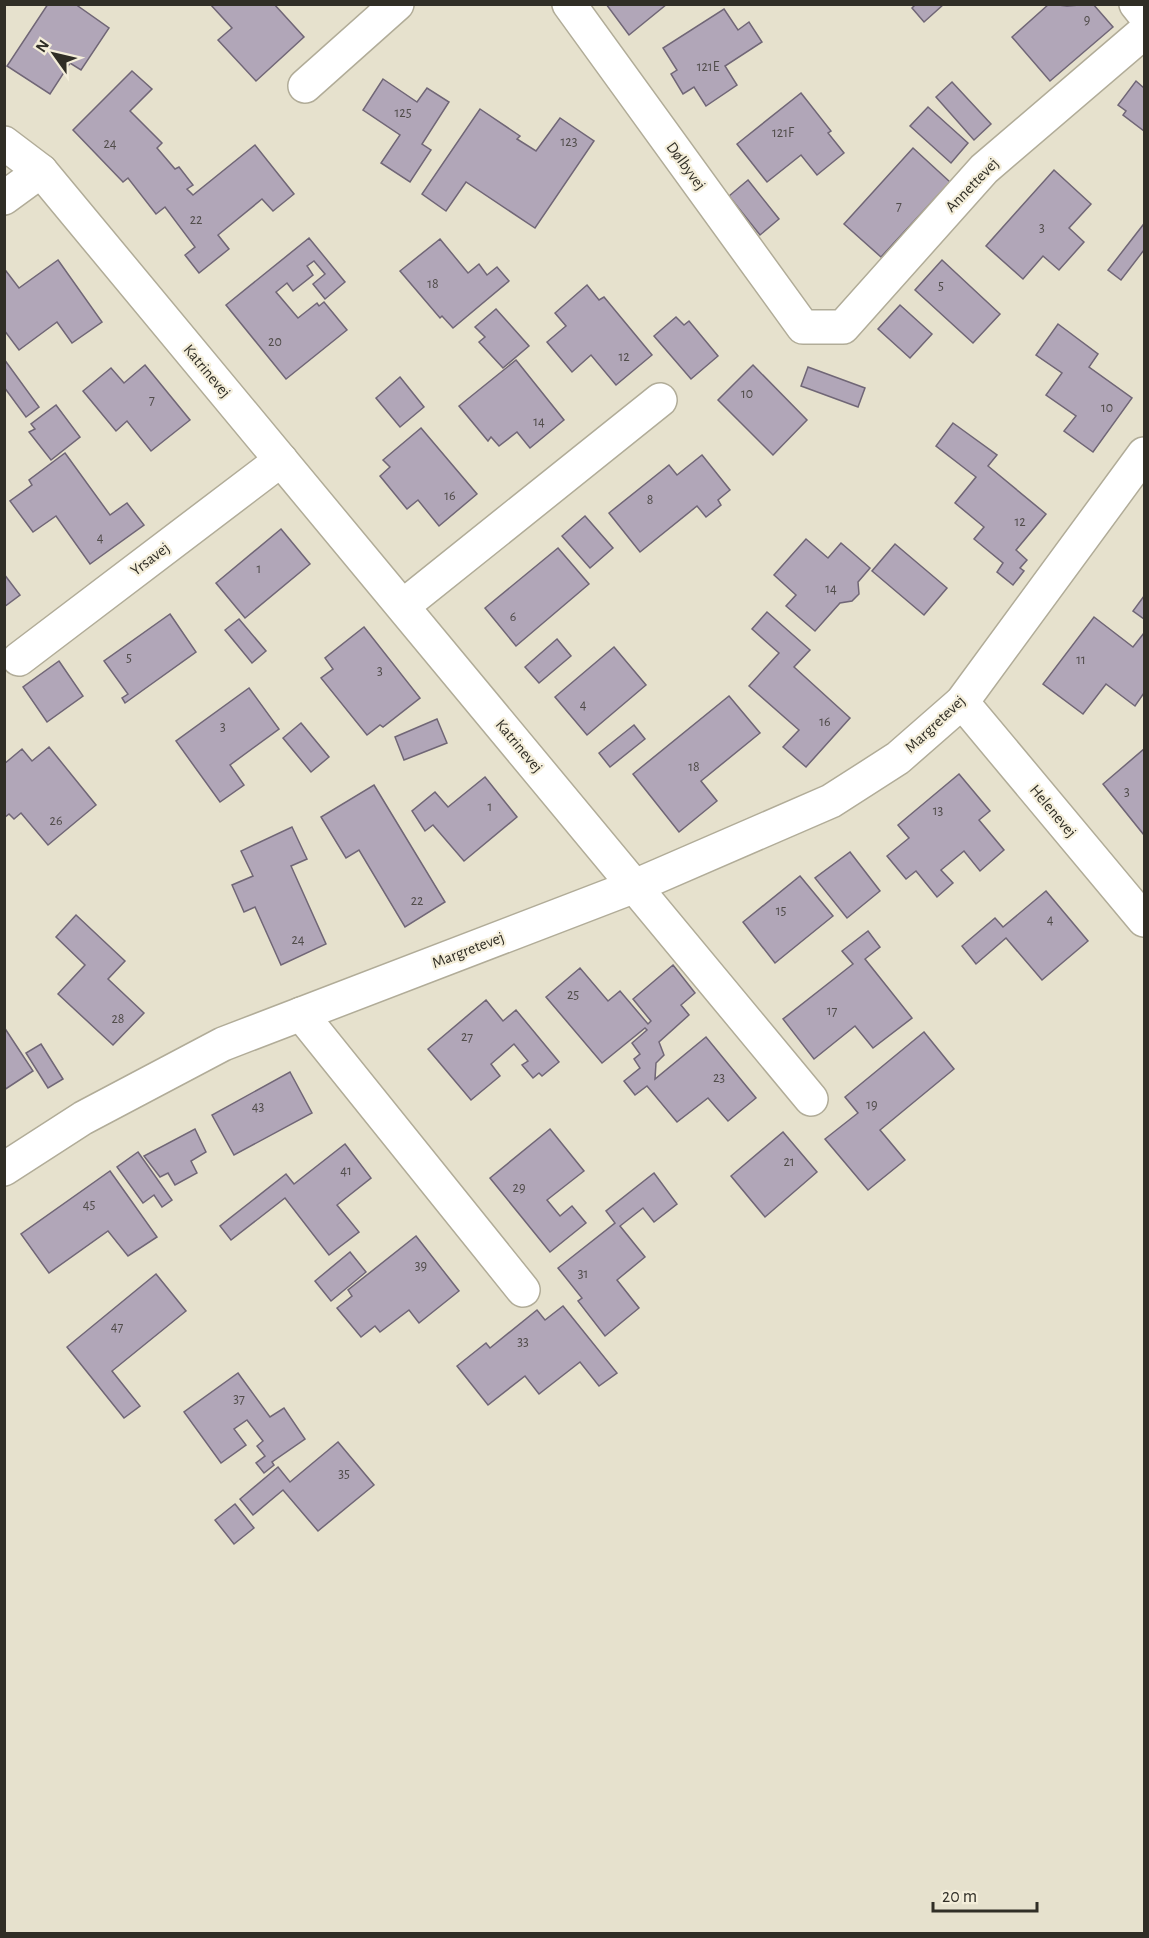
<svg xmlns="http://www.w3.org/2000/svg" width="1149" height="1938" font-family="'Alegreya Sans',sans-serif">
	<rect width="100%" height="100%" fill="#e6e1cd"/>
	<g fill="#b1a6b8" stroke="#706676" stroke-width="1.5">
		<path d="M 48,4 L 75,4 L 109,28 L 81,70 L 70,63 L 50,94 L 7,66 Z"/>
		<path d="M 210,4 L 274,4 L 304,37 L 256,81 L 218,40 L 232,28 Z"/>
		<path d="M 606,4 L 667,4 L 629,35 Z"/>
		<path d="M 916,4 L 944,4 L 924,22 L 912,8 Z"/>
		<path d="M 1049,4 L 1067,6 L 1093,4 L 1113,27 L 1050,81 L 1012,37 Z"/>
		<path d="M 724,9 L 738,30 L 749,22 L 762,42 L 725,66 L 737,85 L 706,106 L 694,87 L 683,94 L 671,74 L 677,70 L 663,48 Z"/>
		<path d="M 132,71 L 152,89 L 130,111 L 162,143 L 157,148 L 175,169 L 179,167 L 193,185 L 187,189 L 193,195 L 255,145 L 294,194 L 273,211 L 262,199 L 218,235 L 229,249 L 199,273 L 185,255 L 195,247 L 165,207 L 156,214 L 128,178 L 123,182 L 73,130 Z"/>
		<path d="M 383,79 L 417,102 L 427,88 L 449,102 L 422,144 L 431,150 L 410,182 L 381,163 L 400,135 L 363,110 Z"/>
		<path d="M 1136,81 L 1144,88 L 1144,131 L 1123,115 L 1126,111 L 1118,105 Z"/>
		<path d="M 952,82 L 991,124 L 974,140 L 936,97 Z"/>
		<path d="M 801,93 L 831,131 L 828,133 L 844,153 L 817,175 L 801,155 L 767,182 L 737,144 Z"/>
		<path d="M 928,107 L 968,143 L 951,163 L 910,126 Z"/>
		<path d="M 480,109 L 520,136 L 517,139 L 536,151 L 560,118 L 594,141 L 535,228 L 466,182 L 446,211 L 422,194 Z"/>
		<path d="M 913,148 L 950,182 L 881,257 L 844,224 Z"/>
		<path d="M 1054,170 L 1091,204 L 1069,228 L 1084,242 L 1059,270 L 1043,256 L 1023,279 L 986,246 Z"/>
		<path d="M 748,180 L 779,219 L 760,235 L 729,196 Z"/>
		<path d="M 1143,225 L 1144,226 L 1144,250 L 1121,280 L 1108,270 Z"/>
		<path d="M 309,238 L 345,282 L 325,299 L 313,284 L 325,274 L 314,261 L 307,266 L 313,275 L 293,291 L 287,283 L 276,292 L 298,318 L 317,303 L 319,306 L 324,302 L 347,330 L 286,379 L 226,305 Z"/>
		<path d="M 440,239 L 468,273 L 479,264 L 487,275 L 497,267 L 509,281 L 453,328 L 442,316 L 440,318 L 400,271 Z"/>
		<path d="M 58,260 L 102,322 L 72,343 L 57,322 L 19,350 L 4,330 L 4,272 L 6,271 L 19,288 Z"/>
		<path d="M 942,260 L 1000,314 L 973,343 L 915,290 Z"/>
		<path d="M 587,285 L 599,300 L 604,297 L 652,355 L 616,385 L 591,355 L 572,372 L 547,342 L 566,326 L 555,313 Z"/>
		<path d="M 900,305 L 932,334 L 910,358 L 878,329 Z"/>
		<path d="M 496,309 L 529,346 L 503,368 L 479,342 L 485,337 L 475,327 Z"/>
		<path d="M 676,317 L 684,325 L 689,321 L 718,356 L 691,379 L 654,336 Z"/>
		<path d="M 1058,324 L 1098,354 L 1089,367 L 1132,398 L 1093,452 L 1064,431 L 1076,416 L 1046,395 L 1062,373 L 1036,355 Z"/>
		<path d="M 4,359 L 39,407 L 26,417 L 4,387 Z"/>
		<path d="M 516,360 L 564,420 L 530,448 L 517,432 L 499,446 L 491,437 L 488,441 L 459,406 Z"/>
		<path d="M 145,365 L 190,420 L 151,451 L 127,421 L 116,431 L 83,391 L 111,368 L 124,383 Z"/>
		<path d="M 753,365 L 807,420 L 773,455 L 718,400 Z"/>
		<path d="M 808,367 L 865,388 L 858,407 L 801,386 Z"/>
		<path d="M 400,377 L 424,407 L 400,427 L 376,398 Z"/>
		<path d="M 56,405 L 80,437 L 51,460 L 29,432 L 35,429 L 31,424 Z"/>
		<path d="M 953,423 L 997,455 L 988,466 L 1046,514 L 1016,550 L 1027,560 L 1020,568 L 1024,571 L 1013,585 L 997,572 L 1003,563 L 974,539 L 984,527 L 955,503 L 976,477 L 936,446 Z"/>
		<path d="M 421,428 L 477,494 L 439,526 L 418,500 L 407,509 L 380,476 L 390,467 L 383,460 Z"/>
		<path d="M 65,453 L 110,515 L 127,503 L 144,525 L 90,564 L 56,516 L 33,532 L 10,501 L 32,485 L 29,480 Z"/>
		<path d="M 702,455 L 730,490 L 718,500 L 721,505 L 706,517 L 697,506 L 640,552 L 609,513 L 669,465 L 677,475 Z"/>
		<path d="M 585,516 L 613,548 L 590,568 L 562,536 Z"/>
		<path d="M 281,529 L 310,564 L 245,618 L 216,583 Z"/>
		<path d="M 806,539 L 828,558 L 841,543 L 870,568 L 858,582 L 859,594 L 852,601 L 840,603 L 815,631 L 786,606 L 796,595 L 774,575 Z"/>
		<path d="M 895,544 L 947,588 L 924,615 L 872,571 Z"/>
		<path d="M 558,548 L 589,584 L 516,646 L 485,608 Z"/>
		<path d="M 4,574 L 20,595 L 4,607 Z"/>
		<path d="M 1144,596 L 1144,619 L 1133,611 Z"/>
		<path d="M 767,612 L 810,650 L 794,667 L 850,718 L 806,767 L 783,747 L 799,730 L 749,686 L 779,653 L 752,629 Z"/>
		<path d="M 170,614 L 196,652 L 125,703 L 122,698 L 128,694 L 104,661 Z"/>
		<path d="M 1094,617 L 1133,647 L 1144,633 L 1144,693 L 1135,706 L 1106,684 L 1083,714 L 1043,684 Z"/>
		<path d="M 239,619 L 266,651 L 252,663 L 225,630 Z"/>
		<path d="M 364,627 L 420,698 L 383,727 L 380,725 L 367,735 L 321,678 L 333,669 L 325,658 Z"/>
		<path d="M 557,639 L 571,656 L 539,683 L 525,667 Z"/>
		<path d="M 614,647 L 646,685 L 587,735 L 555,697 Z"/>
		<path d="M 59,661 L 83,696 L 47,722 L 23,687 Z"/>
		<path d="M 249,688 L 279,729 L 230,765 L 244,785 L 220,802 L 176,741 Z"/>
		<path d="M 729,696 L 760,733 L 701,781 L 717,801 L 679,832 L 633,774 Z"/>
		<path d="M 437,719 L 447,743 L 404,760 L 395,737 Z"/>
		<path d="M 301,723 L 329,757 L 311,772 L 283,738 Z"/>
		<path d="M 634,725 L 645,739 L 610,767 L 599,753 Z"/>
		<path d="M 49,747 L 96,805 L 48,845 L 21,813 L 14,819 L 9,814 L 4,818 L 4,764 L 22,749 L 32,761 Z"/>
		<path d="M 1144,749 L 1144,835 L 1103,784 Z"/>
		<path d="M 959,774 L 990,811 L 979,820 L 1004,850 L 980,871 L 964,851 L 941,870 L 953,883 L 937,897 L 916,871 L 906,879 L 887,856 L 909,838 L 898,825 Z"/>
		<path d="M 485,777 L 517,817 L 464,861 L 433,825 L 425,831 L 412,811 L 435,792 L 448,807 Z"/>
		<path d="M 374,785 L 445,902 L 405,927 L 359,850 L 346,858 L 321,817 Z"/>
		<path d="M 292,827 L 307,859 L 291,866 L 326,944 L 281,965 L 255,907 L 244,912 L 232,885 L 253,876 L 241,851 Z"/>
		<path d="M 850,852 L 880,891 L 847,918 L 815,878 Z"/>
		<path d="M 800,876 L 833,916 L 775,963 L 743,922 Z"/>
		<path d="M 1046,891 L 1088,941 L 1042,980 L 1006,938 L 976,964 L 962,946 L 995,918 L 1003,927 Z"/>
		<path d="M 76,915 L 125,961 L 108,979 L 144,1013 L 113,1045 L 58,994 L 85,965 L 56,937 Z"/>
		<path d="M 868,931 L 880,947 L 865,959 L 912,1018 L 873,1048 L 855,1026 L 814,1059 L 783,1019 L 853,964 L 842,951 Z"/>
		<path d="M 673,965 L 695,993 L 681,1005 L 689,1015 L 659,1042 L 664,1055 L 656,1063 L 655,1079 L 706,1037 L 756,1098 L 728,1121 L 708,1098 L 677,1122 L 647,1086 L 635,1095 L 624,1081 L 640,1068 L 634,1059 L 640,1054 L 632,1043 L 647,1030 L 645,1028 L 602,1063 L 546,997 L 580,968 L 608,1001 L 620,991 L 648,1024 L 651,1021 L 633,999 Z"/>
		<path d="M 486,1000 L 503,1021 L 516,1010 L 559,1062 L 542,1076 L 539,1073 L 533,1078 L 522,1065 L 528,1061 L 514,1044 L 491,1064 L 500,1076 L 471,1100 L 428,1049 Z"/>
		<path d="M 4,1027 L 33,1071 L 4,1090 Z"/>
		<path d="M 924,1032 L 954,1069 L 880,1130 L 905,1160 L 868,1190 L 825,1139 L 858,1113 L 845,1097 Z"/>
		<path d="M 41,1044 L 63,1079 L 48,1088 L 26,1053 Z"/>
		<path d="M 290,1072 L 312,1113 L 234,1155 L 212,1115 Z"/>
		<path d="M 195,1129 L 206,1152 L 191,1161 L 197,1173 L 175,1185 L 168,1173 L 160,1177 L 144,1156 Z"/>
		<path d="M 550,1129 L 584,1171 L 547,1200 L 560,1216 L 572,1206 L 586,1223 L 550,1252 L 490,1178 Z"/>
		<path d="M 783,1132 L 817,1172 L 765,1217 L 731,1176 Z"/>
		<path d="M 345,1144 L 371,1178 L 337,1205 L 359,1232 L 329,1255 L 285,1198 L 231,1240 L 220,1226 L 286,1174 L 294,1184 Z"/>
		<path d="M 138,1152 L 172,1200 L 162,1207 L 154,1195 L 143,1203 L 117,1167 Z"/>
		<path d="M 110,1171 L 157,1237 L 128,1256 L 108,1231 L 49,1273 L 21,1234 Z"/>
		<path d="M 654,1173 L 677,1204 L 654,1222 L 643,1208 L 620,1226 L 645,1257 L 617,1280 L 639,1308 L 605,1336 L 578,1301 L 582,1298 L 558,1268 L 615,1223 L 606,1211 Z"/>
		<path d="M 416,1236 L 459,1291 L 419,1323 L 409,1310 L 380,1332 L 375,1326 L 361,1337 L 337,1308 L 352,1296 L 348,1290 Z"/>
		<path d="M 350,1252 L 366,1272 L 331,1301 L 315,1281 Z"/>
		<path d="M 156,1274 L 186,1311 L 112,1371 L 140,1406 L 124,1418 L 67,1347 Z"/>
		<path d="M 563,1306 L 617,1373 L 599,1386 L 580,1362 L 539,1394 L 525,1376 L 488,1405 L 457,1366 L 486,1343 L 490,1348 L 537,1310 L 545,1320 Z"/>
		<path d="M 238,1373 L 270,1417 L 284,1408 L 305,1439 L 272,1462 L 274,1465 L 264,1473 L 256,1463 L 265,1456 L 257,1446 L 263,1441 L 247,1420 L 234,1429 L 246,1445 L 221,1463 L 184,1412 Z"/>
		<path d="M 338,1442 L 374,1485 L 318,1531 L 283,1490 L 253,1515 L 240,1499 L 278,1467 L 290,1482 Z"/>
		<path d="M 235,1504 L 254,1528 L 234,1544 L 215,1520 Z"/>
	</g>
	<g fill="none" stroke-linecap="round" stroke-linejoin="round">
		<defs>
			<g id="minor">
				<path d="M 569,4 L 803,327 L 843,327 L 984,169 L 1144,32"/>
				<path d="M 1136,4 L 1144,14"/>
				<path d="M 305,86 L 397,4"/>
				<path d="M 4,143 L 41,171 L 811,1099"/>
				<path d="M 4,198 L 41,171"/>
				<path d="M 403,606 L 660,400"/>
				<path d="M 19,659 L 281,460"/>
				<path d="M 962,702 L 1144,920"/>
				<path d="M 301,1014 L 523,1290"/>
				<path d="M 4,1169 L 83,1118 L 223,1044 L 635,886 L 831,801 L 898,758 L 962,702 L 1144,454"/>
			</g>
		</defs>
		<use href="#minor" stroke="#b1ac98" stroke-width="36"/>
		<use href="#minor" stroke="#fff" stroke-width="33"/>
	</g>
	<g text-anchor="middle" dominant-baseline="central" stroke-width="4.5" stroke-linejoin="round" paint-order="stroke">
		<g font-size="14" fill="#504c4a">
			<text x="1087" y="20">9</text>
			<text x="708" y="67">121E</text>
			<text x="403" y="113">125</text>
			<text x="783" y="133">121F</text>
			<text x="569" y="142">123</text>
			<text x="110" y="144">24</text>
			<text x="899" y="206">7</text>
			<text x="196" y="220">22</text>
			<text x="1042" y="228">3</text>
			<text x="433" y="284">18</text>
			<text x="941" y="286">5</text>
			<text x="275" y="342">20</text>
			<text x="624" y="357">12</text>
			<text x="747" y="394">10</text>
			<text x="152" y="400">7</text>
			<text x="1107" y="408">10</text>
			<text x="539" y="422">14</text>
			<text x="450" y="496">16</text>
			<text x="650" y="500">8</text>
			<text x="1020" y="522">12</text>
			<text x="100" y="538">4</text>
			<text x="259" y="569">1</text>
			<text x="831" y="589">14</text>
			<text x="513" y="617">6</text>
			<text x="129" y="658">5</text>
			<text x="1081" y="660">11</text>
			<text x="380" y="671">3</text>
			<text x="583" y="705">4</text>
			<text x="825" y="722">16</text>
			<text x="223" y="727">3</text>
			<text x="694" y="767">18</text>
			<text x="1127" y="792">3</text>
			<text x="490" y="807">1</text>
			<text x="938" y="811">13</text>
			<text x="56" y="821">26</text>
			<text x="417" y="901">22</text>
			<text x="781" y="911">15</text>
			<text x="1050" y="920">4</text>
			<text x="298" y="940">24</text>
			<text x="573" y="995">25</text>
			<text x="832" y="1011">17</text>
			<text x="118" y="1019">28</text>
			<text x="467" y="1037">27</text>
			<text x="719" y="1078">23</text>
			<text x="872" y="1105">19</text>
			<text x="258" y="1107">43</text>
			<text x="789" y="1162">21</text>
			<text x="346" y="1171">41</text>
			<text x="519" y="1188">29</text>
			<text x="89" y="1205">45</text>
			<text x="421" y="1266">39</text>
			<text x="583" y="1274">31</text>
			<text x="117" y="1327">47</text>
			<text x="523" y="1342">33</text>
			<text x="239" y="1399">37</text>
			<text x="344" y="1474">35</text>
		</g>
		<g font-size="16" fill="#302e26" stroke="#f4eeda">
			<text transform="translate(686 166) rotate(54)">Dølbyvej</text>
			<text transform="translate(972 185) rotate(-46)">Annettevej</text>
			<text transform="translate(207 371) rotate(50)">Katrinevej</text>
			<text transform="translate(150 559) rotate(-37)">Yrsavej</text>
			<text transform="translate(935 724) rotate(-43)">Margretevej</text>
			<text transform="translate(519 746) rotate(50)">Katrinevej</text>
			<text transform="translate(1053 811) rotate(50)">Helenevej</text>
			<text transform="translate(468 950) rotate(-21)">Margretevej</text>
		</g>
	</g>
	<rect width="1149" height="1938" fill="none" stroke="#302e26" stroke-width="12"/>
	<g transform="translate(54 54) rotate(304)" stroke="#f4eeda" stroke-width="4.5" paint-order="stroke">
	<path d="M0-4.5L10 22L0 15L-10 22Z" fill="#302e26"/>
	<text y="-9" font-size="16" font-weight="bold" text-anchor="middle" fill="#302e26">N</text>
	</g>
	<path d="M933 1902v9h104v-9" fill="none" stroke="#302e26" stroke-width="3"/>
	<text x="942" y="1902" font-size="18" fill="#302e26" stroke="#f4eeda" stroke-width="4.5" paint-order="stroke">20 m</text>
</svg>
